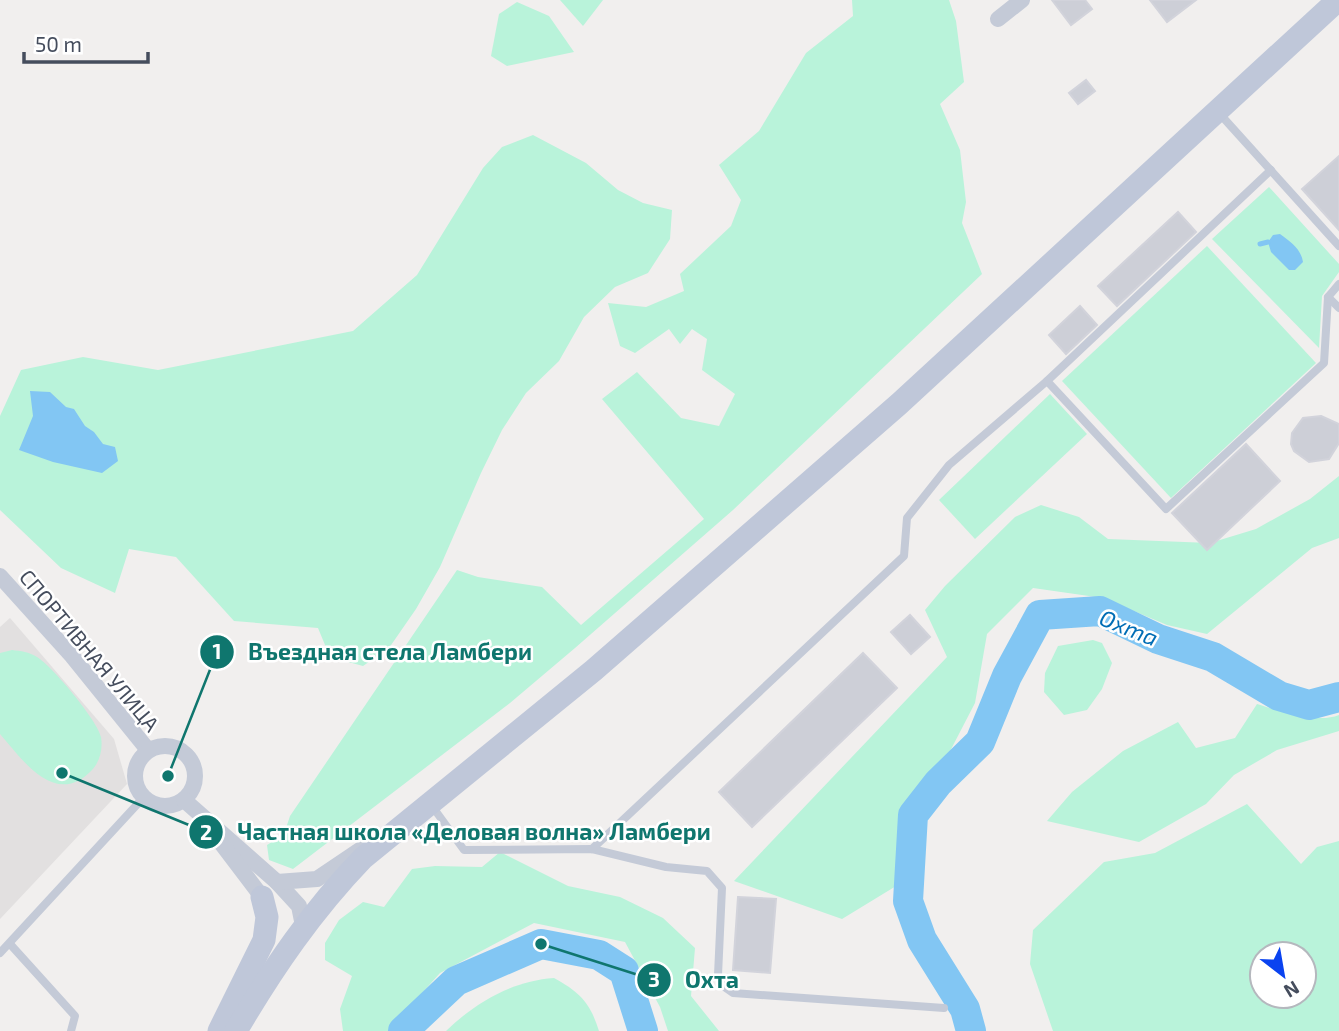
<svg xmlns="http://www.w3.org/2000/svg" width="1339" height="1031" font-family="'Exo 2',sans-serif">
	<rect width="100%" height="100%" fill="#f1efee"/>
	<path fill="#e2e0e0" d="M 10,618 L 114,739 L 127,784 L 0,919 L 0,627 Z"/>
	<g fill="#b9f3da" fill-rule="evenodd">
		<path d="M 560,0 L 603,0 L 583,26 Z"/>
		<path d="M 852,0 L 949,0 L 956,21 L 964,82 L 940,104 L 960,150 L 966,202 L 962,223 L 982,274 L 733,510 L 575,648 L 510,703 L 293,869 L 269,860 L 267,845 L 284,834 L 290,816 L 457,570 L 478,577 L 542,587 L 581,625 L 704,519 L 602,399 L 637,372 L 681,418 L 719,426 L 735,394 L 702,370 L 707,339 L 692,329 L 680,344 L 669,329 L 635,353 L 620,346 L 608,303 L 646,307 L 684,291 L 680,274 L 731,226 L 741,200 L 719,165 L 759,131 L 806,53 L 853,16 Z"/>
		<path d="M 517,2 L 549,16 L 574,52 L 507,66 L 491,56 L 499,14 Z"/>
		<path d="M 533,135 L 586,163 L 618,190 L 643,203 L 672,210 L 670,239 L 648,273 L 615,287 L 584,317 L 559,361 L 526,393 L 502,430 L 481,473 L 440,567 L 416,609 L 389,648 L 363,666 L 330,657 L 318,628 L 234,621 L 176,557 L 129,549 L 115,593 L 61,568 L 0,510 L 0,416 L 21,370 L 83,357 L 158,370 L 353,331 L 417,275 L 483,168 L 502,147 Z"/>
		<path d="M 1269,187 L 1339,264 L 1339,272 L 1322,296 L 1319,348 L 1212,239 Z"/>
		<path d="M 1207,246 L 1316,363 L 1171,498 L 1062,381 Z"/>
		<path d="M 1050,394 L 1087,434 L 975,539 L 939,500 Z"/>
		<path d="M 1339,476 L 1339,538 L 1312,548 L 1207,634 L 1167,625 L 1103,598 L 1033,588 L 987,634 L 975,703 L 947,757 L 906,810 L 901,883 L 842,919 L 734,881 L 947,657 L 925,610 L 945,586 L 1015,517 L 1041,505 L 1079,517 L 1108,539 L 1210,543 L 1256,529 L 1310,499 Z"/>
		<path d="M 1093,640 L 1102,643 L 1112,663 L 1102,689 L 1087,710 L 1064,715 L 1044,692 L 1045,673 L 1058,646 Z"/>
		<path d="M 12,650 C 21,651 29,652 37,657 C 52,666 98,721 101,737 C 103,749 100,763 90,772 C 54,807 22,759 0,734 L 0,653 Z"/>
		<path d="M 1257,704 C 1279,711 1317,724 1339,715 L 1339,731 L 1277,750 L 1234,775 L 1206,804 L 1139,842 L 1047,821 L 1072,792 L 1123,751 L 1178,722 L 1196,748 L 1235,738 Z"/>
		<path d="M 1247,804 L 1301,864 L 1317,847 L 1339,841 L 1339,1031 L 1053,1031 L 1030,964 L 1033,930 L 1104,862 L 1155,853 ZM 1262,954 L 1304,954 L 1304,996 L 1262,996 Z"/>
		<path d="M 500,852 L 568,886 L 620,897 L 663,918 L 695,948 L 691,996 L 719,1031 L 668,1031 L 660,1007 L 625,942 L 534,923 L 440,973 L 388,1031 L 343,1031 L 340,1009 L 352,976 L 325,960 L 325,943 L 339,920 L 363,902 L 384,907 L 412,869 L 435,866 L 482,867 Z"/>
		<path d="M 554,978 C 581,993 590,1003 599,1031 L 446,1031 C 476,1002 512,981 554,978 Z"/>
	</g>
	<g fill="#82c6f3">
		<path d="M 1280,234 C 1291,242 1301,249 1303,262 L 1295,270 L 1289,270 L 1271,252 L 1268,242 L 1273,235 Z"/>
		<path d="M 30,391 L 50,392 L 66,407 L 74,409 L 85,426 L 94,432 L 103,444 L 115,447 L 118,461 L 102,473 L 53,462 L 19,450 L 33,416 Z"/>
	</g>
	<g fill="none" stroke-linecap="round" stroke-linejoin="round">
		<path stroke="#82c6f3" stroke-width="5" d="M 1260,244 L 1268,242"/>
		<g stroke="#82c6f3" stroke-width="30">
			<path d="M 403,1031 L 456,981 L 541,944 L 599,955 L 624,971 L 643,1031"/>
			<path d="M 971,1031 L 965,1009 L 922,940 L 908,901 L 913,815 L 938,783 L 980,742 L 1007,676 L 1040,615 L 1100,611 L 1158,639 L 1213,657 L 1279,696 L 1309,705 L 1339,697"/>
		</g>
	</g>
	<g fill="#cdcfd7" stroke="#d2d3db" stroke-width="2">
		<path d="M 1052,0 L 1085,0 L 1092,9 L 1071,25 Z"/>
		<path d="M 1150,0 L 1196,0 L 1167,22 Z"/>
		<path d="M 1086,80 L 1095,91 L 1078,104 L 1069,93 Z"/>
		<path d="M 1339,156 L 1339,230 L 1302,189 Z"/>
		<path d="M 1178,212 L 1196,232 L 1117,306 L 1098,286 Z"/>
		<path d="M 1080,306 L 1097,325 L 1066,354 L 1049,335 Z"/>
		<path d="M 1321,416 L 1339,424 L 1339,443 L 1329,459 L 1309,462 L 1294,451 L 1291,444 L 1292,433 L 1303,418 Z"/>
		<path d="M 1246,444 L 1280,481 L 1207,550 L 1172,513 Z"/>
		<path d="M 910,615 L 930,637 L 911,654 L 891,632 Z"/>
		<path d="M 863,653 L 897,688 L 752,827 L 719,792 Z"/>
		<path d="M 738,897 L 776,899 L 770,973 L 733,970 Z"/>
	</g>
	<g fill="none" stroke-linecap="round" stroke-linejoin="round">
		<g stroke="#c4cad7" stroke-width="8">
			<path d="M 1219,113 L 1339,246"/>
			<path d="M 1271,170 L 1047,381 L 1166,509 L 1324,363 L 1328,297 L 1339,284"/>
			<path d="M 1328,297 L 1339,308"/>
			<path d="M 432,806 L 464,850 L 592,849 L 666,867 L 707,871 L 722,888 L 718,975 L 723,986 L 733,993 L 944,1008"/>
			<path d="M 592,849 L 904,556 L 907,518 L 949,465 L 1047,381"/>
			<path d="M 10,944 L 75,1016 L 71,1031"/>
			<path d="M 0,953 L 144,797"/>
		</g>
		<g stroke="#c4cad7" stroke-width="16">
			<path d="M 998,19 L 1022,0"/>
			<path d="M 0,576 L 72,656 L 148,750"/>
			<circle cx="165" cy="776" r="30"/>
			<path d="M 184,800 L 277,882 L 299,906 L 303,926"/>
			<path d="M 221,843 L 262,897"/>
			<path d="M 277,882 L 317,879 L 363,848"/>
		</g>
		<g stroke="#bfc7d9" stroke-width="23">
			<path d="M 219,1031 L 264,940 L 267,917 L 262,897"/>
			<path d="M 236,1031 C 273,968 312,911 363,858 L 594,670 L 899,404 L 1338,0"/>
		</g>
	</g>
	<g text-anchor="middle" dominant-baseline="central" stroke-width="5" stroke-linejoin="round" paint-order="stroke">
		<g font-size="21" fill="#454d5d" stroke="#fff">
			<text transform="translate(90 650) rotate(50)">СПОРТИВНАЯ УЛИЦА</text>
		</g>
		<g font-size="23" font-style="italic" fill="#006db5" stroke="#fff">
			<text transform="translate(1129 627) rotate(22)">Охта</text>
		</g>
	</g>
	<path fill="none" stroke="#0f766e" stroke-width="2.5" d="M168 776L217 652M62 773L206 832M541 944L654 980"/>
	<g fill="#0f766e" stroke="#fff" stroke-width="2.5">
		<circle cx="168" cy="776" r="7"/>
		<circle cx="62" cy="773" r="7"/>
		<circle cx="541" cy="944" r="7"/>
		<circle cx="217" cy="652" r="18"/>
		<circle cx="206" cy="832" r="18"/>
		<circle cx="654" cy="980" r="18"/>
	</g>
	<g font-size="21" text-anchor="middle" font-weight="bold" fill="#fff">
		<text x="217" y="659">1</text>
		<text x="206" y="840">2</text>
		<text x="654" y="987">3</text>
	</g>
	<g font-size="23" text-anchor="middle" font-weight="bold" fill="#0f766e" stroke="#fff" stroke-width="5" stroke-linejoin="round" paint-order="stroke">
		<text x="390" y="660">Въездная стела Ламбери</text>
		<text x="474" y="840">Частная школа «Деловая волна» Ламбери</text>
		<text x="712" y="988">Охта</text>
	</g>
	<g transform="translate(1283 975) rotate(149)"><circle r="33" fill="#ffffff" stroke="#b5b8be" stroke-width="2"/>
	<path d="M0-5L12 26L0 18L-12 26Z" fill="#0a43f0"/>
	<text y="-10" font-size="19" font-weight="bold" text-anchor="middle" fill="#454d5d">N</text>
	</g>
	<path d="M24 52v10h124v-10" fill="none" stroke="#454d5d" stroke-width="3.5"/>
	<text x="35" y="52" font-size="21" fill="#454d5d" stroke="#ffffff" stroke-width="5" paint-order="stroke">50 m</text>
</svg>
